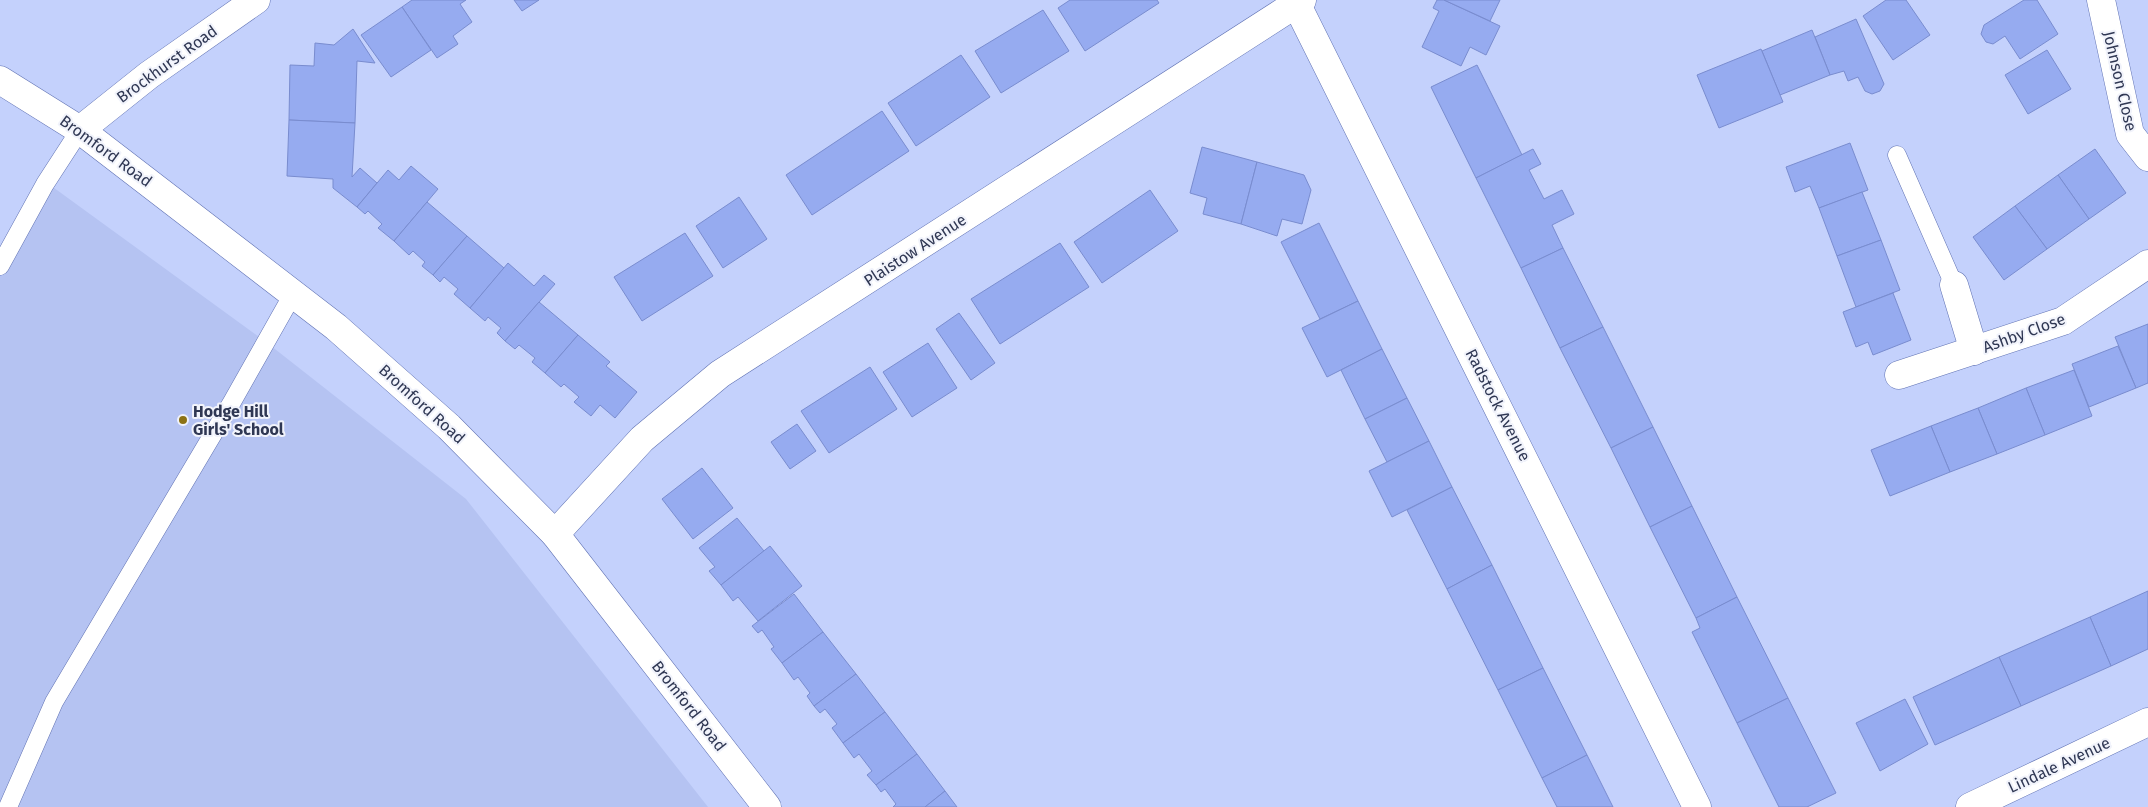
<svg xmlns="http://www.w3.org/2000/svg" width="2148" height="807" font-family="'Fira Sans',sans-serif">
	<rect width="100%" height="100%" fill="#c4d1fc"/>
	<path fill="#b5c3f2" d="M 39,177 L 266,342 L 466,499 L 708,807 L 0,807 L 0,252 Z"/>
	<g fill="#96abf0" stroke="#798ccf">
		<path d="M 412,0 L 466,0 L 460,4 L 472,22 L 453,36 L 458,44 L 437,58 L 402,7 Z"/>
		<path d="M 514,0 L 539,0 L 522,11 Z"/>
		<path d="M 1070,0 L 1157,0 L 1159,3 L 1085,51 L 1058,8 Z"/>
		<path d="M 1437,0 L 1444,0 L 1500,26 L 1486,55 L 1470,47 L 1461,66 L 1422,47 L 1439,11 L 1433,8 Z"/>
		<path d="M 1444,0 L 1500,0 L 1490,21 Z"/>
		<path d="M 1886,0 L 1906,0 L 1930,35 L 1893,60 L 1863,16 Z"/>
		<path d="M 2024,0 L 2037,0 L 2058,34 L 2020,59 L 2005,36 L 1993,44 L 1986,42 L 1981,34 L 1984,25 Z"/>
		<path d="M 402,7 L 431,50 L 391,77 L 361,35 Z"/>
		<path d="M 1043,10 L 1069,51 L 1001,93 L 975,51 Z"/>
		<path d="M 1856,19 L 1884,84 L 1880,91 L 1872,94 L 1865,91 L 1858,77 L 1848,81 L 1844,71 L 1830,75 L 1815,37 Z"/>
		<path d="M 353,29 L 375,63 L 357,61 L 355,123 L 289,120 L 290,65 L 314,66 L 315,43 L 334,45 Z"/>
		<path d="M 1812,30 L 1830,75 L 1780,95 L 1762,51 Z"/>
		<path d="M 1761,49 L 1783,102 L 1719,128 L 1697,75 Z"/>
		<path d="M 2047,50 L 2071,89 L 2028,114 L 2005,75 Z"/>
		<path d="M 961,55 L 990,97 L 916,146 L 888,103 Z"/>
		<path d="M 1477,65 L 1522,155 L 1476,178 L 1431,87 Z"/>
		<path d="M 882,111 L 909,151 L 812,215 L 786,175 Z"/>
		<path d="M 289,120 L 355,123 L 352,177 L 360,168 L 377,183 L 357,207 L 333,188 L 333,179 L 287,176 Z"/>
		<path d="M 1850,143 L 1868,190 L 1819,208 L 1810,186 L 1795,192 L 1786,167 Z"/>
		<path d="M 1202,147 L 1257,162 L 1241,224 L 1203,214 L 1207,198 L 1190,193 Z"/>
		<path d="M 1533,149 L 1541,164 L 1529,170 L 1544,199 L 1562,190 L 1574,214 L 1552,225 L 1563,248 L 1521,268 L 1476,178 Z"/>
		<path d="M 2095,149 L 2126,193 L 2089,219 L 2058,175 Z"/>
		<path d="M 1257,162 L 1304,175 L 1311,190 L 1302,224 L 1282,219 L 1277,236 L 1241,224 Z"/>
		<path d="M 411,166 L 438,189 L 394,241 L 378,228 L 382,224 L 368,211 L 365,214 L 357,207 L 388,170 L 399,180 Z"/>
		<path d="M 2058,175 L 2089,219 L 2047,249 L 2015,206 Z"/>
		<path d="M 1150,190 L 1178,231 L 1102,283 L 1074,242 Z"/>
		<path d="M 1862,192 L 1881,240 L 1837,256 L 1819,208 Z"/>
		<path d="M 739,197 L 767,239 L 723,268 L 696,226 Z"/>
		<path d="M 427,202 L 467,236 L 433,275 L 422,266 L 425,262 L 413,251 L 409,255 L 394,241 Z"/>
		<path d="M 2015,206 L 2047,249 L 2004,280 L 1973,237 Z"/>
		<path d="M 1319,223 L 1358,301 L 1320,319 L 1281,242 Z"/>
		<path d="M 685,233 L 713,276 L 642,321 L 614,277 Z"/>
		<path d="M 467,236 L 504,268 L 470,308 L 454,294 L 458,289 L 444,277 L 440,282 L 433,275 Z"/>
		<path d="M 1881,240 L 1900,290 L 1856,307 L 1837,256 Z"/>
		<path d="M 1060,243 L 1089,287 L 1000,344 L 971,299 Z"/>
		<path d="M 1563,248 L 1603,327 L 1560,348 L 1521,268 Z"/>
		<path d="M 508,263 L 534,286 L 544,275 L 555,284 L 505,341 L 497,333 L 501,328 L 488,317 L 485,321 L 470,308 Z"/>
		<path d="M 1893,293 L 1911,340 L 1873,355 L 1868,342 L 1856,347 L 1843,312 Z"/>
		<path d="M 1358,301 L 1382,349 L 1327,377 L 1302,328 Z"/>
		<path d="M 539,302 L 578,335 L 545,373 L 532,362 L 535,358 L 519,345 L 515,349 L 505,341 Z"/>
		<path d="M 959,313 L 995,363 L 971,380 L 936,329 Z"/>
		<path d="M 2148,324 L 2148,383 L 2136,388 L 2115,337 Z"/>
		<path d="M 1603,327 L 1653,427 L 1611,448 L 1560,348 Z"/>
		<path d="M 578,335 L 610,362 L 606,366 L 637,392 L 615,418 L 600,405 L 591,416 L 574,402 L 579,397 L 564,384 L 561,387 L 545,373 Z"/>
		<path d="M 928,343 L 957,388 L 912,417 L 883,372 Z"/>
		<path d="M 2118,346 L 2136,388 L 2089,407 L 2072,364 Z"/>
		<path d="M 1382,349 L 1407,398 L 1365,419 L 1341,370 Z"/>
		<path d="M 870,367 L 897,409 L 829,453 L 801,411 Z"/>
		<path d="M 2074,370 L 2092,416 L 2045,435 L 2026,388 Z"/>
		<path d="M 2026,388 L 2045,435 L 1997,454 L 1978,408 Z"/>
		<path d="M 1407,398 L 1429,441 L 1387,462 L 1365,419 Z"/>
		<path d="M 1978,408 L 1997,454 L 1950,472 L 1931,426 Z"/>
		<path d="M 797,424 L 816,451 L 790,469 L 771,442 Z"/>
		<path d="M 1931,426 L 1950,472 L 1890,496 L 1871,450 Z"/>
		<path d="M 1653,427 L 1692,506 L 1650,527 L 1611,448 Z"/>
		<path d="M 1429,441 L 1452,487 L 1392,517 L 1369,471 Z"/>
		<path d="M 702,468 L 733,508 L 693,539 L 662,499 Z"/>
		<path d="M 1452,487 L 1492,565 L 1447,589 L 1407,510 Z"/>
		<path d="M 1692,506 L 1737,597 L 1696,618 L 1650,527 Z"/>
		<path d="M 737,518 L 764,551 L 721,585 L 709,571 L 715,567 L 699,548 Z"/>
		<path d="M 770,546 L 802,586 L 758,621 L 738,597 L 733,601 L 721,585 Z"/>
		<path d="M 1492,565 L 1543,668 L 1498,690 L 1447,589 Z"/>
		<path d="M 2148,591 L 2148,649 L 2111,666 L 2090,617 Z"/>
		<path d="M 794,594 L 823,632 L 782,663 L 771,649 L 774,647 L 762,630 L 758,633 L 752,626 Z"/>
		<path d="M 1737,597 L 1788,698 L 1737,723 L 1692,632 L 1700,628 L 1696,618 Z"/>
		<path d="M 2090,617 L 2111,666 L 2021,706 L 1999,657 Z"/>
		<path d="M 823,632 L 856,674 L 814,706 L 807,696 L 810,693 L 798,677 L 794,680 L 782,663 Z"/>
		<path d="M 1999,657 L 2021,706 L 1935,745 L 1913,697 Z"/>
		<path d="M 1543,668 L 1587,755 L 1542,778 L 1498,690 Z"/>
		<path d="M 856,674 L 885,712 L 843,743 L 832,728 L 837,724 L 825,709 L 820,713 L 814,706 Z"/>
		<path d="M 1788,698 L 1836,793 L 1807,807 L 1779,807 L 1737,723 Z"/>
		<path d="M 1905,699 L 1928,744 L 1880,771 L 1856,723 Z"/>
		<path d="M 885,712 L 917,754 L 876,785 L 867,775 L 872,771 L 859,754 L 854,758 L 843,743 Z"/>
		<path d="M 917,754 L 945,791 L 925,807 L 893,807 L 896,804 L 885,789 L 881,792 L 876,785 Z"/>
		<path d="M 1587,755 L 1613,807 L 1557,807 L 1542,778 Z"/>
		<path d="M 945,791 L 957,807 L 925,807 Z"/>
	</g>
	<g fill="none" stroke-linecap="round" stroke-linejoin="round">
		<defs>
			<g id="lane">
				<path d="M 1897,155 L 1954,285"/>
				<path d="M 0,266 L 45,184 L 80,130"/>
				<path d="M 8,807 L 54,702 L 232,402 L 293,294"/>
			</g>
			<g id="street">
				<path d="M 2101,0 L 2130,134 L 2148,157"/>
				<path d="M 1297,5 L 1697,807"/>
				<path d="M 1954,285 L 1974,351"/>
				<path d="M 1899,375 L 2063,321 L 2148,264"/>
				<path d="M 555,534 L 642,439 L 720,374 L 1302,0"/>
				<path d="M 1970,807 L 2148,722"/>
			</g>
			<g id="secondary">
				<path d="M 0,80 L 80,130 L 223,240 L 336,327 L 449,427 L 555,534 L 767,807"/>
				<path d="M 80,130 L 149,75 L 256,0"/>
			</g>
		</defs>
		<use href="#lane" stroke="#6072b3" stroke-width="19"/>
		<use href="#street" stroke="#6072b3" stroke-width="29"/>
		<use href="#secondary" stroke="#6072b3" stroke-width="29"/>
		<use href="#lane" stroke="#fff" stroke-width="18"/>
		<use href="#street" stroke="#fff" stroke-width="28"/>
		<use href="#secondary" stroke="#fff" stroke-width="28"/>
	</g>
	<circle fill="#8c7215" stroke="#f1f3fb" stroke-width="2" cx="183" cy="420" r="5"/>
	<g text-anchor="middle" dominant-baseline="central" stroke-width="4" stroke-linejoin="round" paint-order="stroke">
		<g font-size="16" fill="#2f3753" stroke="#f1f3fb">
			<text transform="translate(167 64) rotate(-36)">Brockhurst Road</text>
			<text transform="translate(2120 81) rotate(77)">Johnson Close</text>
			<text transform="translate(106 151) rotate(36)">Bromford Road</text>
			<text transform="translate(915 250) rotate(-33)">Plaistow Avenue</text>
			<text transform="translate(2024 333) rotate(-20)">Ashby Close</text>
			<text transform="translate(422 404) rotate(42)">Bromford Road</text>
			<text transform="translate(1498 405) rotate(63)">Radstock Avenue</text>
			<text transform="translate(689 706) rotate(52)">Bromford Road</text>
			<text transform="translate(2059 765) rotate(-25)">Lindale Avenue</text>
		</g>
		<g font-size="16" font-weight="bold" fill="#2f3753" stroke="#f1f3fb" text-anchor="start">
			<text x="193" y="411">Hodge Hill<tspan x="193" dy="18">Girls' School</tspan></text>
		</g>
	</g>
</svg>
